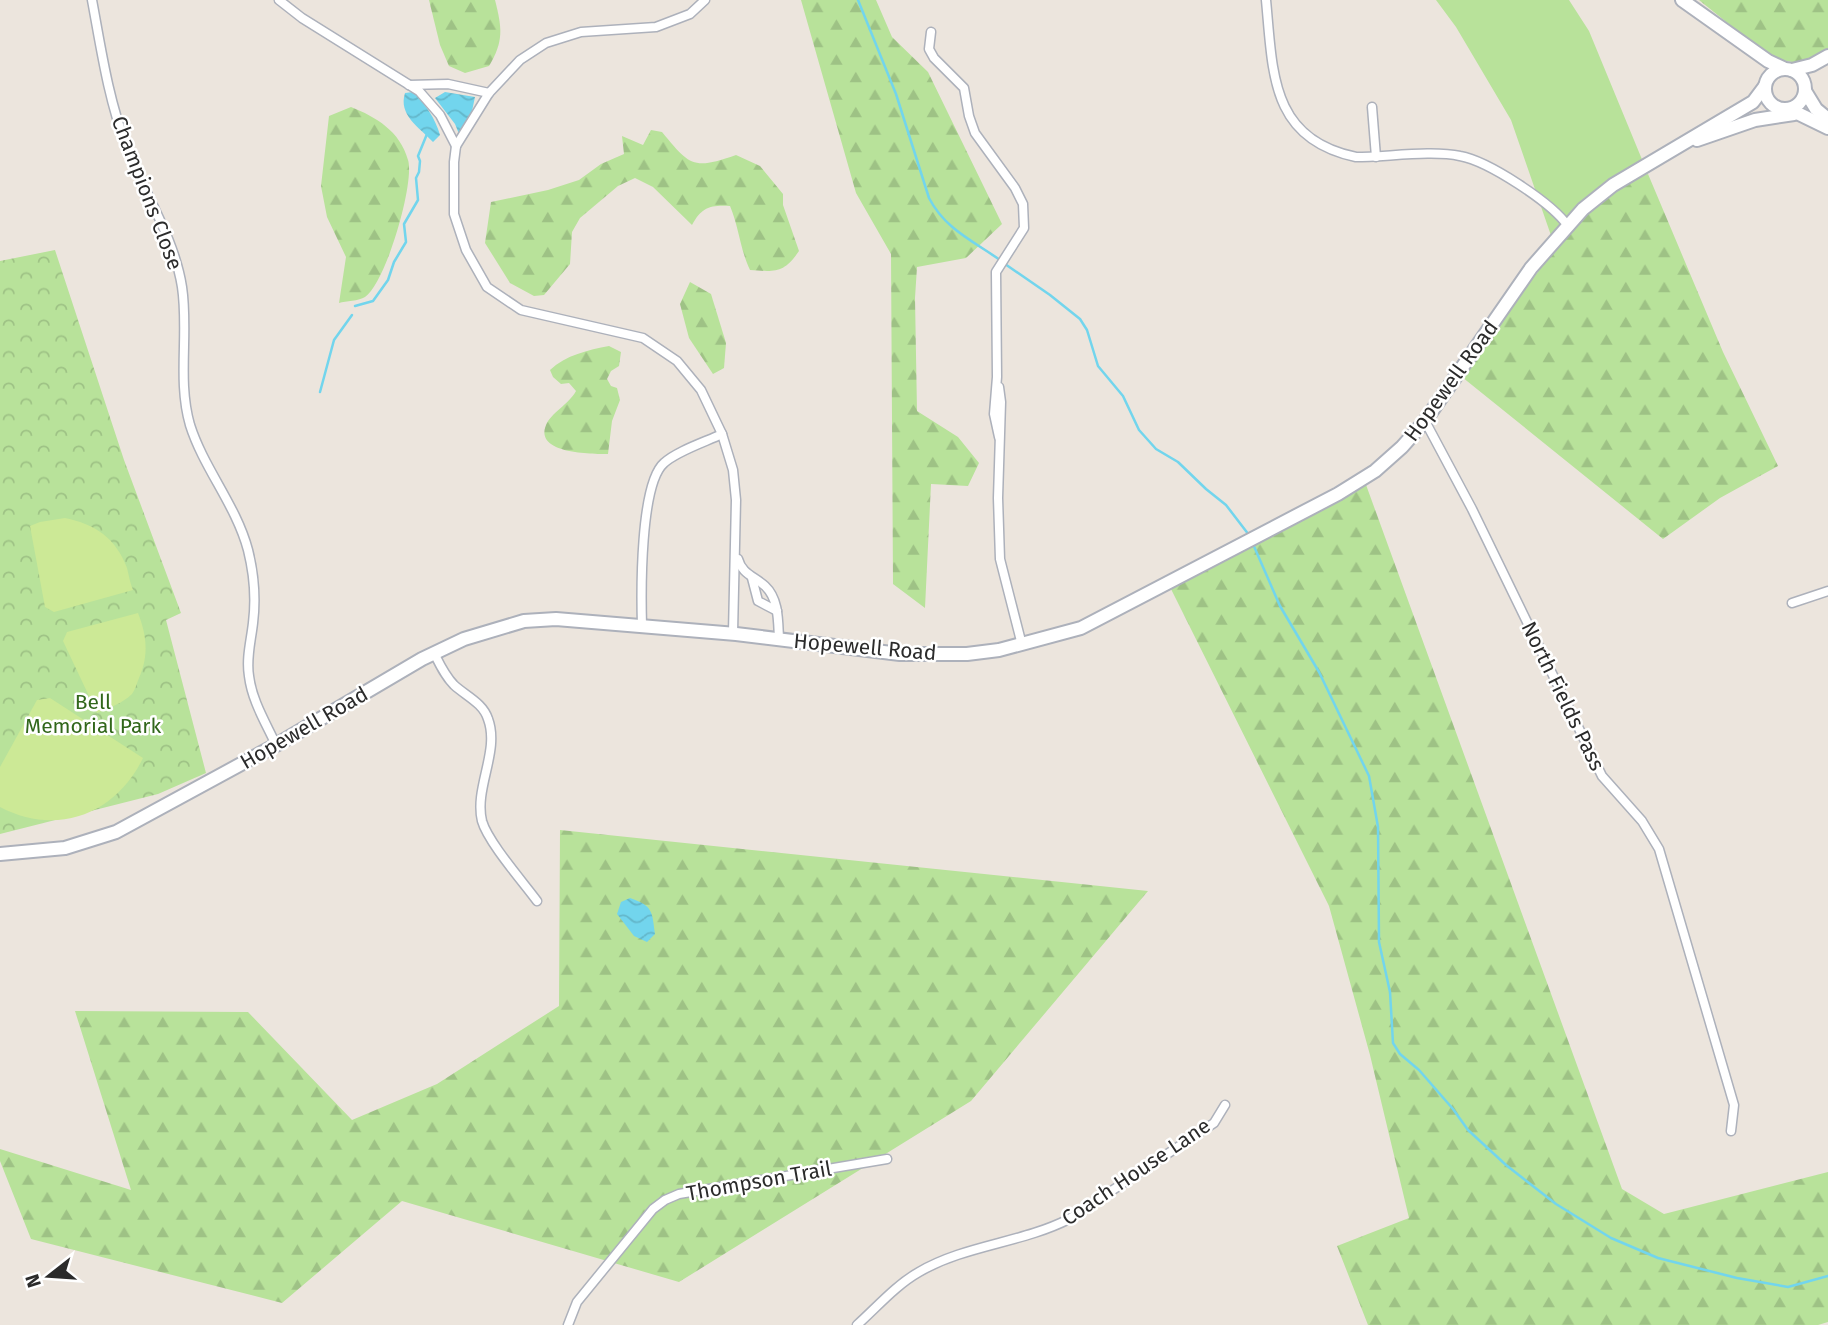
<svg xmlns="http://www.w3.org/2000/svg" width="1828" height="1325" font-family="'Fira Sans',sans-serif">
	<defs>
		<pattern id="forest-firs" width="22" height="20" patternUnits="userSpaceOnUse" patternTransform="scale(1.75)"><rect width="22" height="20" fill="#b8e29a"/><path d="M5 1l3.5 6h-7zM16 11l3.5 6h-7z" fill="#9ec285"/></pattern>
		<pattern id="park-crowns" width="20" height="18" patternUnits="userSpaceOnUse" patternTransform="scale(1.75)"><rect width="20" height="18" fill="#b8e29a"/><path d="M2 6a3 3 0 1 1 6 0M12 15a3 3 0 1 1 6 0" fill="none" stroke="#9ec285"/></pattern>
		<pattern id="water-waves" width="16" height="10" patternUnits="userSpaceOnUse" patternTransform="scale(1.75)"><rect width="16" height="10" fill="#72d5ed"/><path d="M0 5q4-4 8 0t8 0" fill="none" stroke="#63b7cb"/></pattern>
	</defs>
	<rect width="100%" height="100%" fill="#ece5dd"/>
	<path fill="#b8e29a" d="M 1436,0 L 1569,0 L 1589,31 L 1648,174 L 1604,192 L 1555,247 L 1511,120 L 1456,27 Z"/>
	<g fill="url(#forest-firs)">
		<path d="M 429,0 L 495,0 C 502,28 504,41 489,66 L 465,73 L 449,66 L 440,45 Z"/>
		<path d="M 801,0 L 876,0 L 892,37 L 928,72 L 1002,224 L 966,258 L 917,267 L 915,298 L 917,411 L 958,437 L 979,463 L 968,486 L 931,484 L 925,608 L 893,584 L 891,254 L 856,193 Z"/>
		<path d="M 1699,0 L 1828,0 L 1828,49 L 1816,57 L 1797,63 L 1771,58 Z"/>
		<path d="M 351,107 C 376,117 400,131 408,160 C 415,182 386,283 365,297 C 359,301 346,301 339,303 L 346,257 L 327,217 L 321,186 L 329,116 Z"/>
		<path d="M 651,130 L 662,132 C 690,166 693,170 736,155 L 760,166 L 783,194 L 783,205 L 799,251 C 784,273 776,272 750,270 C 740,249 739,227 730,206 C 710,205 702,207 692,225 L 653,187 L 635,178 L 618,186 L 580,218 L 572,232 L 570,264 L 544,295 L 534,296 L 510,283 L 485,243 L 491,202 L 548,190 L 579,180 L 601,164 L 624,154 L 622,136 L 643,145 Z"/>
		<path d="M 1648,174 L 1723,352 L 1778,466 L 1720,498 L 1663,539 L 1457,373 L 1537,273 L 1555,247 L 1604,192 Z"/>
		<path d="M 690,282 L 711,294 L 726,343 L 724,368 L 713,374 L 689,338 L 680,304 Z"/>
		<path d="M 609,346 L 621,352 L 619,366 L 611,371 L 607,379 L 611,386 L 617,388 L 620,400 L 612,421 L 608,454 C 592,454 534,454 546,425 C 550,414 569,404 576,391 L 569,383 L 561,384 L 553,377 L 550,370 C 566,355 588,350 609,346 Z"/>
		<path d="M 1365,482 L 1622,1189 L 1664,1214 L 1828,1172 L 1828,1322 L 1818,1325 L 1368,1325 L 1337,1246 L 1409,1218 L 1370,1055 L 1329,906 L 1170,587 Z"/>
		<path d="M 560,830 L 1148,891 L 971,1101 L 679,1282 L 402,1201 L 282,1303 L 31,1239 L 0,1161 L 0,1149 L 131,1190 L 75,1011 L 248,1012 L 352,1120 L 437,1084 L 559,1006 Z"/>
	</g>
	<path fill="url(#park-crowns)" d="M 55,250 L 124,460 L 181,613 L 166,620 L 206,773 L 158,794 L 0,834 L 0,261 Z"/>
	<g fill="#cce996">
		<path d="M 65,518 C 95,524 116,538 127,568 C 129,576 130,583 133,590 L 54,612 L 45,607 L 30,526 L 40,522 Z"/>
		<path d="M 138,613 C 147,636 149,656 139,678 C 137,683 135,690 132,694 C 123,703 109,708 97,713 L 63,641 L 67,632 Z"/>
		<path d="M 50,698 L 143,758 C 116,814 57,837 0,807 L 0,767 L 37,700 Z"/>
	</g>
	<g fill="url(#water-waves)">
		<path d="M 413,92 C 426,105 435,118 440,135 L 433,142 C 419,127 398,115 405,93 Z"/>
		<path d="M 445,92 L 475,97 L 472,111 L 459,134 L 455,124 L 435,98 Z"/>
		<path d="M 630,898 C 653,906 652,911 655,934 L 647,942 L 634,936 L 617,914 L 621,902 Z"/>
	</g>
	<g fill="none" stroke-linecap="round" stroke-linejoin="round">
		<g stroke="#72d5ed" stroke-width="2.5">
			<path d="M 858,0 L 896,94 L 929,198 C 945,229 973,241 1000,260"/>
			<path d="M 1005,264 L 1050,295 L 1080,319 L 1087,330 L 1098,366 L 1123,396 L 1139,430 L 1156,449 L 1178,462 L 1206,489 L 1226,505 L 1249,535"/>
			<path d="M 355,306 L 373,301 L 388,280 L 394,262 L 406,242 L 404,224 L 418,200 L 416,178 L 419,172 L 420,161 L 418,156 L 427,134"/>
			<path d="M 320,392 L 334,340 L 352,315"/>
			<path d="M 1253,544 L 1280,606 L 1319,672 L 1369,776 L 1378,827 L 1379,942 L 1390,992 L 1393,1043 L 1400,1054 L 1419,1070 L 1453,1109 L 1468,1130 L 1506,1165 L 1556,1204 L 1611,1238 L 1658,1258 L 1737,1278 L 1788,1287 L 1828,1276"/>
		</g>
		<defs>
			<g id="street">
				<path d="M 92,0 C 101,48 108,98 126,145 C 143,192 174,236 182,287 C 189,333 177,380 190,425 C 204,469 236,505 248,550 C 254,574 256,599 253,623 C 251,641 246,658 249,676 C 252,701 266,723 276,745"/>
				<path d="M 279,0 L 302,18 L 419,91 L 440,115 L 456,146"/>
				<path d="M 705,0 L 690,14 L 656,27 L 581,32 L 546,43 L 520,60 L 489,93 L 456,146 L 454,162 L 454,214 L 466,250 L 487,287 L 521,310 L 643,338 L 677,361 L 701,390 L 722,434 L 733,470 L 736,500 L 733,633"/>
				<path d="M 1266,0 C 1273,72 1270,139 1356,157 C 1386,157 1432,150 1460,156 C 1488,161 1551,202 1568,226"/>
				<path d="M 931,32 L 929,49 L 934,58 L 964,88 L 969,116 L 975,133 L 1015,188 L 1023,204 L 1024,228 L 996,272 L 997,377 L 994,414 L 999,437"/>
				<path d="M 409,85 L 448,84 L 489,93"/>
				<path d="M 1372,107 L 1376,157"/>
				<path d="M 999,387 L 1001,402 L 998,498 L 1000,559 L 1022,645"/>
				<path d="M 1425,421 L 1472,509 L 1602,776 L 1642,821 L 1659,849 L 1734,1105 L 1731,1131"/>
				<path d="M 738,559 C 742,574 754,576 765,586 C 779,599 778,621 779,639"/>
				<path d="M 752,578 L 758,601 L 777,611"/>
				<path d="M 1792,603 L 1828,591"/>
				<path d="M 642,626 C 641,592 640,484 664,463 C 677,451 705,442 722,434"/>
				<path d="M 434,653 C 440,665 445,676 454,685 C 466,696 483,703 488,719 C 500,751 474,788 482,821 C 488,842 523,882 537,901"/>
				<path d="M 568,1325 L 577,1302 L 653,1209 L 665,1200 L 679,1194 L 887,1159"/>
				<path d="M 857,1325 C 877,1307 896,1285 919,1272 C 965,1245 1022,1243 1069,1219 L 1214,1123 L 1225,1105"/>
			</g>
			<g id="secondary">
				<path d="M 1682,0 L 1768,61 L 1783,68"/>
				<circle cx="1785" cy="89" r="20"/>
				<path d="M 1792,70 L 1812,65 L 1828,56"/>
				<path d="M 1805,91 L 1816,109 L 1828,119"/>
				<path d="M 1789,109 L 1828,128"/>
				<path d="M 1697,140 L 1755,120 L 1794,114"/>
				<path d="M 0,854 L 65,848 L 116,832 L 276,745 L 422,659 L 464,639 L 524,621 L 556,619 L 736,634 L 900,654 L 967,654 L 999,650 L 1081,628 L 1338,494 L 1375,471 L 1402,447 L 1425,421 L 1531,268 L 1583,209 L 1613,185 L 1753,102 L 1765,86"/>
			</g>
		</defs>
		<use href="#street" stroke="#adb1bb" stroke-width="11"/>
		<use href="#secondary" stroke="#adb1bb" stroke-width="16"/>
		<use href="#street" stroke="#fff" stroke-width="8"/>
		<use href="#secondary" stroke="#fff" stroke-width="12"/>
	</g>
	<g text-anchor="middle" dominant-baseline="central" stroke-width="5" stroke-linejoin="round" paint-order="stroke">
		<g font-size="21" fill="#2b2b2b" stroke="#fff">
			<text transform="translate(147 193) rotate(69)">Champions Close</text>
			<text transform="translate(1451 381) rotate(-54)">Hopewell Road</text>
			<text transform="translate(865 647) rotate(5)">Hopewell Road</text>
			<text transform="translate(1563 696) rotate(64)">North Fields Pass</text>
			<text transform="translate(304 728) rotate(-30)">Hopewell Road</text>
			<text transform="translate(1136 1172) rotate(-34)">Coach House Lane</text>
			<text transform="translate(759 1181) rotate(-10)">Thompson Trail</text>
		</g>
		<g font-size="21" fill="#31671b" stroke="#fff">
			<text x="93" y="702">Bell<tspan x="93" dy="24">Memorial Park</tspan></text>
		</g>
	</g>
	<g transform="translate(49 1276) rotate(253)" stroke="#ffffff" stroke-width="5" paint-order="stroke">
	<path d="M0-5L12 26L0 18L-12 26Z" fill="#2b2b2b"/>
	<text y="-10" font-size="19" font-weight="bold" text-anchor="middle" fill="#2b2b2b">N</text>
	</g>
</svg>
